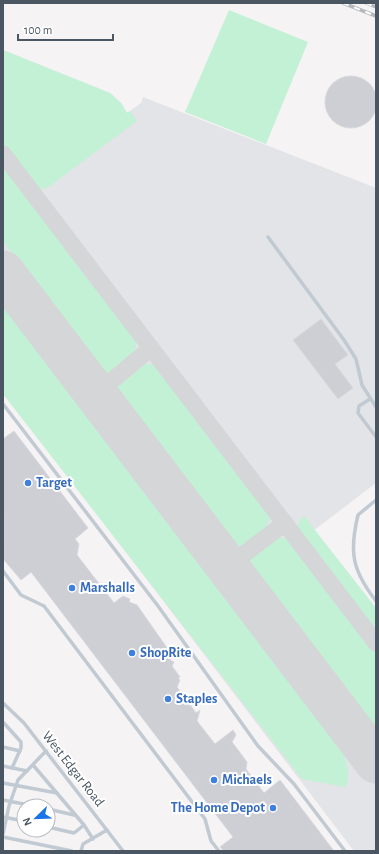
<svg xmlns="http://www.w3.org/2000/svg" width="379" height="854" font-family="'Alegreya Sans',sans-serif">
	<rect width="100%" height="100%" fill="#f5f3f3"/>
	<path fill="#e2e4e7" d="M 3,50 L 110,93 L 121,103 L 127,113 L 141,103 L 143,97 L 376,188 L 376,483 L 313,531 L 376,614 L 376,851 L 354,851 L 3,391 Z"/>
	<g fill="#c3f1d5">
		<path d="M 229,10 L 308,42 L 266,144 L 185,112 Z"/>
		<path d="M 3,50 L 110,93 L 121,103 L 127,113 L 130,111 L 137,121 L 47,188 L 40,189 L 32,187 L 3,148 Z"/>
		<path d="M 3,164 L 136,338 C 138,356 122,367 107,375 L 105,375 L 3,241 Z"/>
		<path d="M 3,301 L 347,753 L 344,756 C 347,765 351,778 345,787 L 302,779 L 3,394 Z"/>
		<path d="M 143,364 L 151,364 L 159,367 L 269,512 C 273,530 252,540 241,549 L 238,549 L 115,388 L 118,382 Z"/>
		<path d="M 304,516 L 376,608 L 376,637 L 300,538 C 296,530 297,521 304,516 Z"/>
		<path d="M 281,537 L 292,543 L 376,654 L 376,731 L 248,562 C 249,552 271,538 281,537 Z"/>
	</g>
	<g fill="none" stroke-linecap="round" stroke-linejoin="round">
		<g stroke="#d5d6d8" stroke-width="17">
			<path d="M 3,154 L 376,643"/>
			<path d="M 96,394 L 151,348"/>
			<path d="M 227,567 L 285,523"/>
		</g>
		<path stroke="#d5d6d8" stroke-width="43" d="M 3,272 L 376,762"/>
	</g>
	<g fill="#cdcfd5" stroke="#d7d9de">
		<circle cx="351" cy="102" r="26"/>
		<path d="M 321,319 L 348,355 L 335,364 L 353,388 L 338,399 L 293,340 Z"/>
		<path d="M 14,431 L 88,528 L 75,539 L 79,544 L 77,555 L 114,603 L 123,596 L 130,599 L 129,602 L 137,605 L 172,655 L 170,660 L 174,662 L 172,666 L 180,677 L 178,678 L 180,680 L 177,687 L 196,713 L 200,710 L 197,721 L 215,744 L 233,730 L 236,735 L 232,742 L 247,762 L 246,769 L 264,793 L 280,780 L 334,851 L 224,851 L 220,847 L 233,837 L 31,572 L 21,580 L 4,560 L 3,439 Z"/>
	</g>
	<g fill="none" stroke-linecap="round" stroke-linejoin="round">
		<g stroke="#c1cad2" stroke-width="3.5">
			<path d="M 268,237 L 344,340 L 356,359 L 362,385 L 376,407"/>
			<path d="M 370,399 L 359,406 L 358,413 L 376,437"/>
			<path d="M 3,404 L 158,606 L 258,746 L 294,784 L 345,851"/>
			<path d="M 376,500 L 358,515 C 349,552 352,570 376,601"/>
			<path d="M 3,571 L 21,595 L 44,606 L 205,819 L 211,841 L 219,851"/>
			<path d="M 3,703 L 24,723 L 123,851"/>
			<path d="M 3,722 L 21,742 L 21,748 L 12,768"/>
			<path d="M 3,747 L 20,751"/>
			<path d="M 33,765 L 84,825 L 74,833 L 48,827"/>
			<path d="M 3,766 L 27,771"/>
			<path d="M 3,783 L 57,793"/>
			<path d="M 3,800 L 34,806"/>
			<path d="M 48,809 L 74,815"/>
			<path d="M 3,817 L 24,821"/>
			<path d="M 84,825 L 93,839"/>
			<path d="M 3,834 L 9,806 L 18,780 L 46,751"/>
			<path d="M 3,837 L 72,851"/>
			<path d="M 81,851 L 83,844 L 107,830"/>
		</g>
		<defs>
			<g id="rail">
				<path d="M 343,3 L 376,16"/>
				<path d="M 366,3 L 376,7"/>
			</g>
		</defs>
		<use href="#rail" stroke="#b5b8bd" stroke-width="3.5"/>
		<use href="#rail" stroke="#fff" stroke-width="2" stroke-dasharray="6" stroke-linecap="butt"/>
	</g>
	<g fill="#3f7fe0" stroke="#fff" stroke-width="1.5">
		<circle cx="28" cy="483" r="4"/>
		<circle cx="72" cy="588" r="4"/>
		<circle cx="132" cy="653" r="4"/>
		<circle cx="168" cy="699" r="4"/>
		<circle cx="214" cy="780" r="4"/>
		<circle cx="273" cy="808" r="4"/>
	</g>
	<g text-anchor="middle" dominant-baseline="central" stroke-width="4" stroke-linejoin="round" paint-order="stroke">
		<g font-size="14" font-weight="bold" fill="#366cbe" stroke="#fff" text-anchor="start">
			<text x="36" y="483">Target</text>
			<text x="80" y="588">Marshalls</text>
			<text x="140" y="653">ShopRite</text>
			<text x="176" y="699">Staples</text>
			<text x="222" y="780">Michaels</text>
			<text x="265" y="808" text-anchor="end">The Home Depot</text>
		</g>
		<g font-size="14" fill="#4a5661" stroke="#fff">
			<text transform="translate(73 769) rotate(52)">West Edgar Road</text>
		</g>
	</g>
	<rect width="379" height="854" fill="none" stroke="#4a5661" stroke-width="8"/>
	<g transform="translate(36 818) rotate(247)"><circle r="19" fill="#ffffff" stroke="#b7bbc0"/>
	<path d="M0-3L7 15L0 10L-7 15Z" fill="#1a73e8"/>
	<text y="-6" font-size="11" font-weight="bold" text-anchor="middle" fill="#4a5661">N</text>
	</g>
	<path d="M18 34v6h95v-6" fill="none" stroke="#4a5661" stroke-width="2"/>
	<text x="24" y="34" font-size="12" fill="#4a5661" stroke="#ffffff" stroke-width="3" paint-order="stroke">100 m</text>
</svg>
